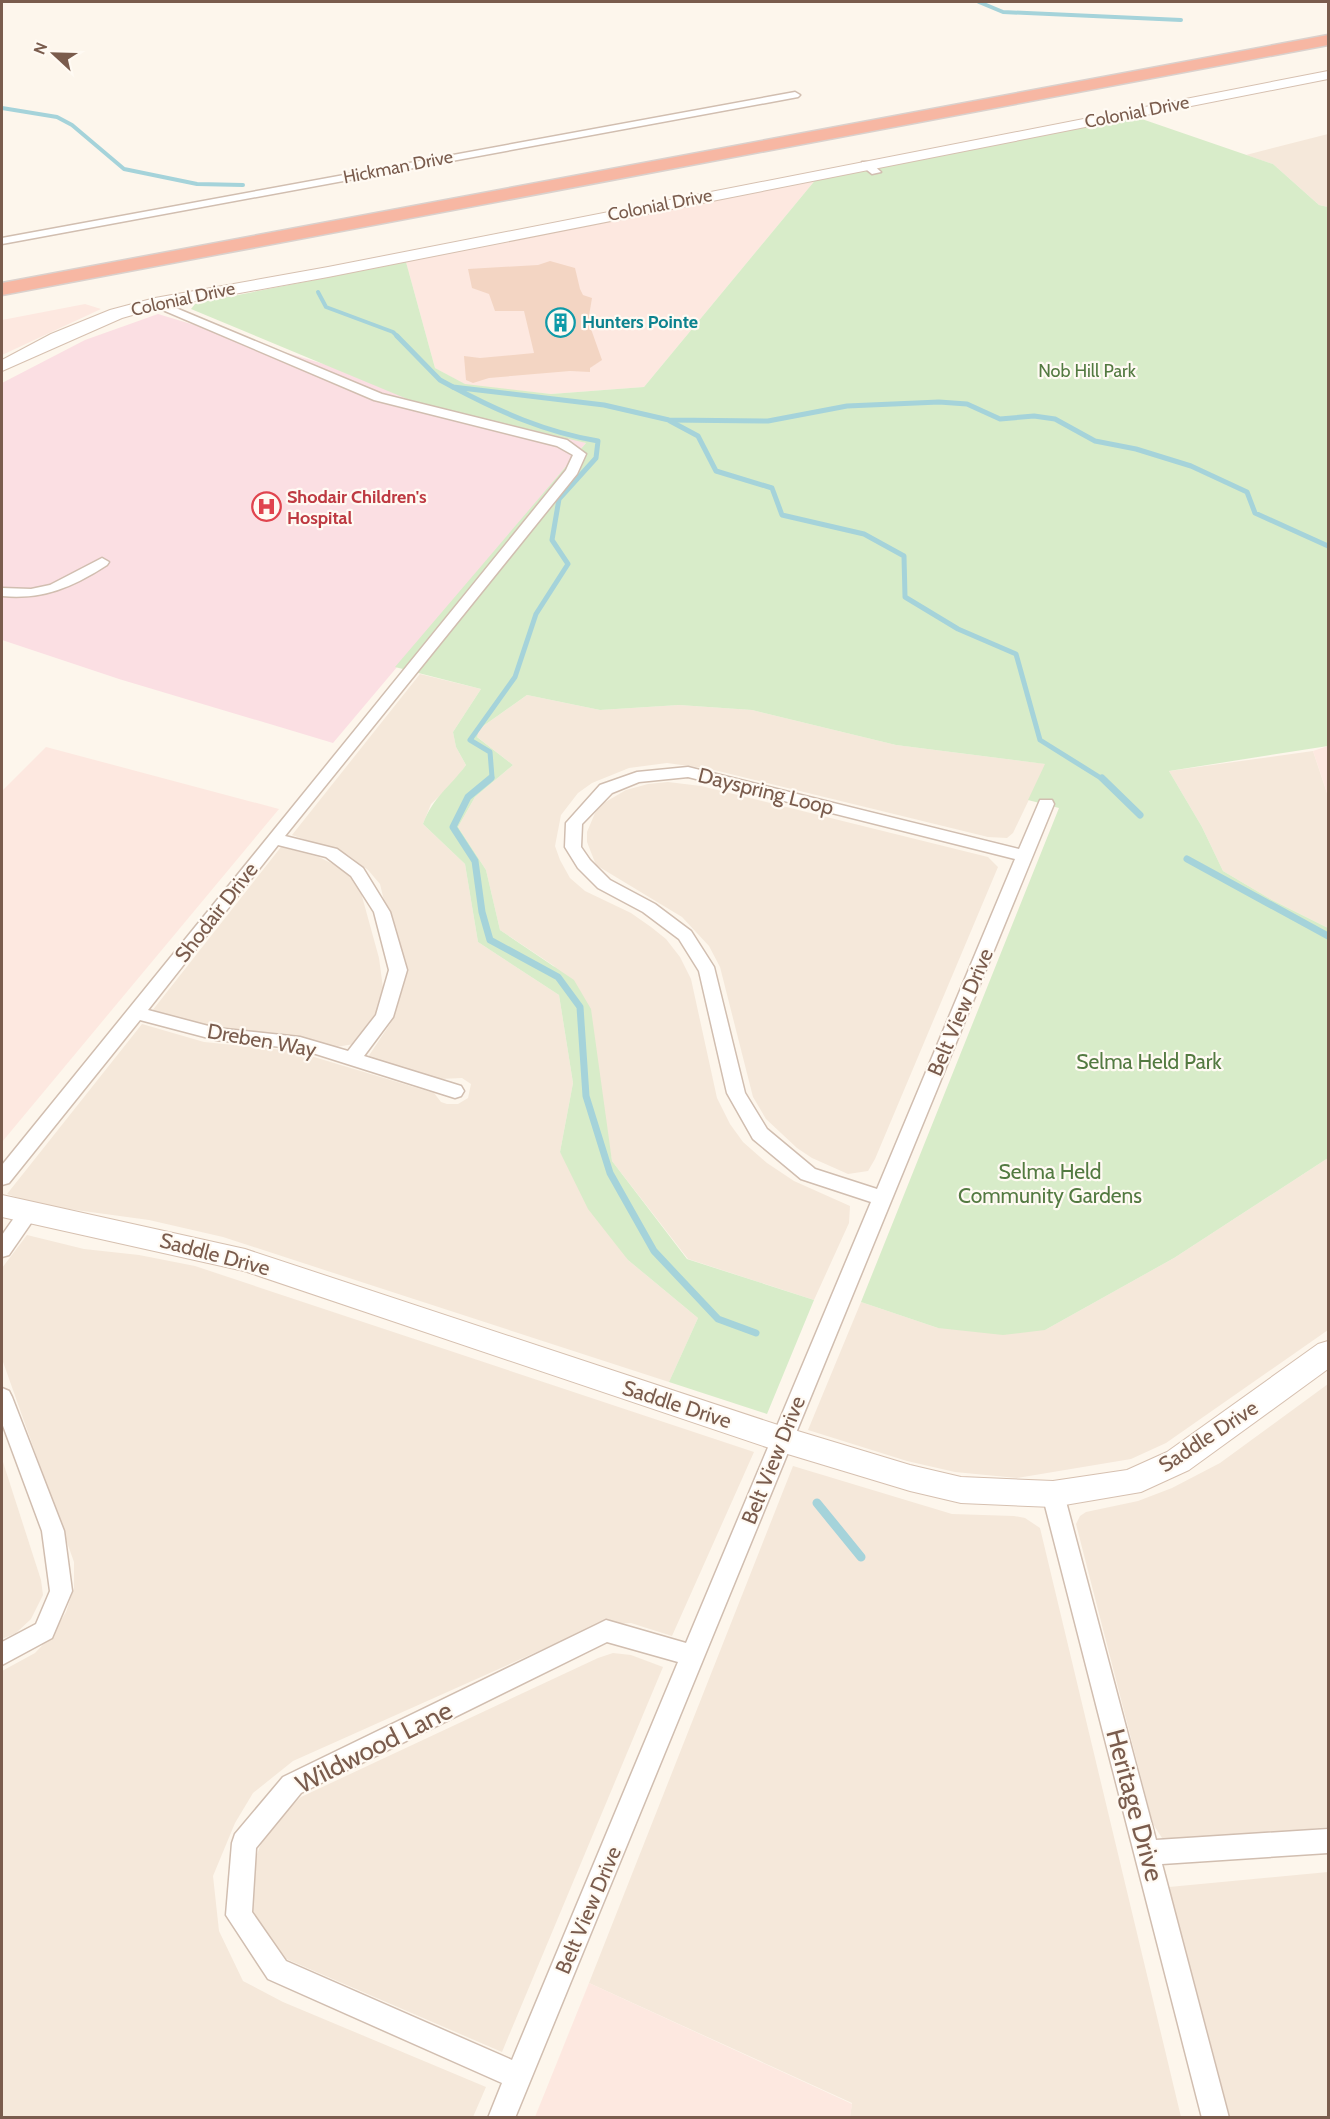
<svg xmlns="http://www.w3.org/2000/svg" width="1330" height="2119" font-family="Cabin,sans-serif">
	<rect width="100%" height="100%" fill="#fdf6ec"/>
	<g fill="#f5e8da">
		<path d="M 1328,134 L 1328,207 L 1319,205 L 1273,164 L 1246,155 Z"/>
		<path d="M 420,674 L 481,689 L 453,732 L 456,747 L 466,765 L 453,783 L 431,804 L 423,824 L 465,864 L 478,942 L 559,995 L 573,1083 L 560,1152 L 628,1260 L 698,1318 L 669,1382 L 223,1237 L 149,1220 L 39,1205 L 7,1194 L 142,1024 L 204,1042 L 294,1051 L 434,1093 L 441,1102 L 447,1104 L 458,1104 L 468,1098 L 471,1084 L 462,1078 L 440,1079 L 368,1057 L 392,1021 L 404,983 L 380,884 L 368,870 L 348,855 L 292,835 Z"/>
		<path d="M 527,695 L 600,710 L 679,705 L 752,710 L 896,745 L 1046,764 L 1013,833 L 1007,838 L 988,837 L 710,769 L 667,763 L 629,768 L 592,783 L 578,793 L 561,815 L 555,846 L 560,860 L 570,878 L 585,891 L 631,913 L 651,927 L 666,939 L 680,957 L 691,979 L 717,1098 L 730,1124 L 743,1142 L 767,1163 L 794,1181 L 850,1206 L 849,1223 L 814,1300 L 688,1259 L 612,1161 L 598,1081 L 554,966 L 500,930 L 486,870 L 458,827 L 475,797 L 513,765 L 476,736 L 479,729 Z"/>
		<path d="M 1313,751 L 1328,796 L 1328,928 L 1272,900 L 1223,871 L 1202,827 L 1169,771 Z"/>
		<path d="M 668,782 L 701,786 L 988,857 L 998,867 L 875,1159 L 868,1171 L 848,1174 L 812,1158 L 797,1148 L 766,1119 L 753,1097 L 720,967 L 709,946 L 682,917 L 596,865 L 587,842 L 587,832 L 595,813 L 602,804 L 626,790 L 648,784 Z"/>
		<path d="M 281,847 L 319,857 L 333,864 L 346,872 L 360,889 L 379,958 L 383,988 L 377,1011 L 354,1044 L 336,1047 L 301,1038 L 210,1028 L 152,1011 Z"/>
		<path d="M 1328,1158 L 1328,1330 L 1166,1443 L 1131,1459 L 1017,1478 L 955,1472 L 907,1461 L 808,1430 L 861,1302 L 938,1328 L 1045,1330 L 1174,1258 Z"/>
		<path d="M 27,1235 L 84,1249 L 139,1255 L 195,1266 L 754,1452 L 672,1636 L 631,1623 L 597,1625 L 293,1761 L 253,1793 L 235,1823 L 213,1876 L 219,1931 L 243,1981 L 283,2002 L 486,2087 L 473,2117 L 2,2117 L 2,1671 L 35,1653 L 53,1634 L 66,1612 L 74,1588 L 74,1562 L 2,1359 L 2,1268 Z"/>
		<path d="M 1328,1384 L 1328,1827 L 1177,1844 L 1162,1838 L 1153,1824 L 1076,1524 L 1080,1516 L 1086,1512 L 1138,1501 L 1172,1488 L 1220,1463 Z"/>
		<path d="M 2,1459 L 41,1580 L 43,1595 L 31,1619 L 16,1633 L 2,1639 Z"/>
		<path d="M 793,1466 L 952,1514 L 1014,1516 L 1025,1518 L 1040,1528 L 1181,2117 L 850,2117 L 852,2103 L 589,1983 Z"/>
		<path d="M 613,1653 L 631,1655 L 663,1667 L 502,2052 L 277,1955 L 255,1921 L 250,1903 L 250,1875 L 260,1846 L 277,1819 L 301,1797 L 598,1658 Z"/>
		<path d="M 1328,1872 L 1328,2117 L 1230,2117 L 1169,1887 Z"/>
	</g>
	<g fill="#fde8e0">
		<path d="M 817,178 L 644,387 L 551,394 L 466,385 L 435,368 L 406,262 Z"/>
		<path d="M 85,304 L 101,309 L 2,355 L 2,320 Z"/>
		<path d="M 1328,746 L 1328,796 L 1313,751 Z"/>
		<path d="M 46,747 L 279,809 L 2,1142 L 2,791 Z"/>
		<path d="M 589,1983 L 852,2104 L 850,2117 L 535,2117 Z"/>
	</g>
	<path fill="#fbdfe3" d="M 158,314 L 586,443 L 333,743 L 119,679 L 2,640 L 2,383 L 85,340 Z"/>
	<path fill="#d8ecc9" d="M 1136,117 L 1273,164 L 1319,205 L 1328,207 L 1328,746 L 1169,771 L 1202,827 L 1223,871 L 1272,900 L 1328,928 L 1328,1158 L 1174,1258 L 1045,1330 L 1003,1335 L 938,1328 L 861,1302 L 1059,808 L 1028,800 L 1045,764 L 896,745 L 752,710 L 679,705 L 600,710 L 527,695 L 479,729 L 477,737 L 513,765 L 475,797 L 458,827 L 486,870 L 500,930 L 574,980 L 591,1009 L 612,1161 L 687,1259 L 814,1300 L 767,1414 L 669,1382 L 698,1318 L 628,1260 L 588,1209 L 560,1152 L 573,1083 L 559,995 L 478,942 L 465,864 L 423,824 C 433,797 449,788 466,765 L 456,747 L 453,732 L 481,689 L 395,667 L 586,443 L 412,401 L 191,309 L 195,304 L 202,302 L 406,262 L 435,368 L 465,384 L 551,394 L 644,387 L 817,178 Z"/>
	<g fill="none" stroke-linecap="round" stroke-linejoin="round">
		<g stroke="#a5d3da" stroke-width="4">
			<path d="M 979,2 L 1003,12 L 1181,20"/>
			<path d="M 2,108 L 57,117 L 72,125 L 124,169 L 197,184 L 243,185"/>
			<path d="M 318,292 L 326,307 L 393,332 L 399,338"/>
		</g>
		<g stroke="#a5d3da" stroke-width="5">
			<path d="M 397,336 L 440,380 L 453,387 L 604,405 L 669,420 L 768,421 L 847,406 L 939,402 L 967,404 L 1000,419 L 1034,416 L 1055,419 L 1095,441 L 1136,449 L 1191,466 L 1247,492 L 1255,513 L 1328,546"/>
			<path d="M 453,387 C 500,412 545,432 598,441 L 596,458 L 559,499 L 552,540 L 568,564 L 536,614 L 515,677 L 470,740 L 490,752 L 492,777 L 489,780"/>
			<path d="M 670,421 L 698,436 L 716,471 L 772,488 L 782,515 L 864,534 L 904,556 L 905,597 L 958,629 L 1016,654 L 1040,740 L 1104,780"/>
		</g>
		<g stroke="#a5d3da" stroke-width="7">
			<path d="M 491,778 L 468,797 L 453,827 L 475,861 L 482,912 L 490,940 L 558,977 L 580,1007 L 586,1096 L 610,1173 L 654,1251 L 718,1319 L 756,1333"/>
			<path d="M 1102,778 L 1140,815"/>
			<path d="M 1187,859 L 1328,936"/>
		</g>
		<path stroke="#a5d3da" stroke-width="9" d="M 817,1503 L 861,1557"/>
	</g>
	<path fill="#f3d5c3" d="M 550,261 L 575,268 L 580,289 L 583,295 L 592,298 L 589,316 L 600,321 L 591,329 L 602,360 L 590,368 L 590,372 L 570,371 L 489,378 L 473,383 L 466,380 L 464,356 L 480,358 L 534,353 L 524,311 L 495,311 L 489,294 L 472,288 L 468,269 L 538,265 Z"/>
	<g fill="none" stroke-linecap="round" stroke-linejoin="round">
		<defs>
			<g id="street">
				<path d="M 795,92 L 800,95 L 798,97 L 2,244 L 2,238 Z"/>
				<path d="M 862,162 L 870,162 L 881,172 L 872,174 L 862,166 Z"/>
				<path d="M 151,301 L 159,301 L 382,394 L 567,440 L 586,454 L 577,474 L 285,836 L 337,849 L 363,868 L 390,912 L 407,970 L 393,1017 L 364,1056 L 461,1086 L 464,1091 L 461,1096 L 455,1098 L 300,1049 L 216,1040 L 140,1020 L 9,1183 L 2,1185 L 2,1165 L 566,470 L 573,455 L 557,446 L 374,400 L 151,305 ZM 278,845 L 326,857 L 351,876 L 374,912 L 389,970 L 376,1015 L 348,1051 L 300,1037 L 216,1028 L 148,1010 Z"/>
				<path d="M 102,558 L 109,562 L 107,565 C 73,587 43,600 2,596 L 2,588 L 31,589 L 50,585 Z"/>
				<path d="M 688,767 L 1019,849 L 1040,800 L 1052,800 L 1054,804 L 515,2118 L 488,2118 L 502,2083 L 268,1979 L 226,1915 L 232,1843 L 235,1834 L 283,1777 L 598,1624 L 606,1620 L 686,1643 L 871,1202 L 801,1179 L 753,1139 L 727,1093 L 699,971 L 679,939 L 643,912 L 598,888 L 578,868 L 565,847 L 566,823 L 600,785 L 637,772 ZM 688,777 L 1015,859 L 877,1189 L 815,1169 L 767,1129 L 745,1093 L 714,967 L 691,931 L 655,904 L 610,880 L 590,860 L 581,847 L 582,824 L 612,793 L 639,782 ZM 607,1642 L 678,1662 L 512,2060 L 286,1961 L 252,1912 L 256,1848 L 301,1793 Z"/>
				<path d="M 28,1205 L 35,1208 L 38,1213 L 9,1255 L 2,1257 L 2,1235 L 21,1208 Z"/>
				<path d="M 2,1388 L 9,1391 L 12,1397 L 64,1531 L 72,1591 L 52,1638 L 2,1665 L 2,1642 L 36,1624 L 50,1591 L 42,1531 L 2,1423 Z"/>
				<path d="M 1053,1484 L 1061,1487 L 1064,1494 L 1156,1840 L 1328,1829 L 1328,1853 L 1162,1864 L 1229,2118 L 1202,2118 L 1042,1494 L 1045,1487 Z"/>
			</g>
			<g id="secondary">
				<path d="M 1328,71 L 1328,79 L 328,277 L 157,308 L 122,318 L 2,371 L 2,360 L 51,334 L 110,310 L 155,298 L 328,267 Z"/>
				<path d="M 2,1195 L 245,1249 L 781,1426 L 910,1465 L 961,1477 L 1053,1481 L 1127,1470 L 1167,1452 L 1318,1344 L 1328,1341 L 1328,1369 L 1189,1470 L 1141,1492 L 1053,1507 L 961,1503 L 910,1491 L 781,1452 L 244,1271 L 2,1217 Z"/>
			</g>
			<path id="highway" d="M 1328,35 L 1328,45 L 2,295 L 2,283 Z"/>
		</defs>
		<use href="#street" stroke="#d1beb0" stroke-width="3"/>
		<use href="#secondary" stroke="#d6c0b0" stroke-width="2"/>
		<use href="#highway" stroke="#dad1cd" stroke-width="3"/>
		<use href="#street" fill="#fff" fill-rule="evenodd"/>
		<use href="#secondary" fill="#fff" fill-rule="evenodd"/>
		<use href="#highway" fill="#f7b7a3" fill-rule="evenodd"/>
	</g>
	<defs>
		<symbol id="building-ring" viewBox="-11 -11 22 22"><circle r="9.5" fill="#fffaf3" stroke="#0f9aa8" stroke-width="1.5"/><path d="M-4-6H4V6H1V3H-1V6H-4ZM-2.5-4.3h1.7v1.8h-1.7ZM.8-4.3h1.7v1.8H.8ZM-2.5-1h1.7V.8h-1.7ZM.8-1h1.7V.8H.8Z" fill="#0f9aa8"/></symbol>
		<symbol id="hospital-ring" viewBox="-11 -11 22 22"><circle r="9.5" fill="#fffaf3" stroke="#e0444e" stroke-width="1.5"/><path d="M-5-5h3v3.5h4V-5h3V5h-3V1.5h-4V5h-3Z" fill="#e0444e"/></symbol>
	</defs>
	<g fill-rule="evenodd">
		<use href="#building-ring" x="544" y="306" width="33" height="33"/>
		<use href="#hospital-ring" x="250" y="490" width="33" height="33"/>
	</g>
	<g text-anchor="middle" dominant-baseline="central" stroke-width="4.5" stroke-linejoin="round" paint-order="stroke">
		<g font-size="18" fill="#7a5c4d" stroke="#fffaf3">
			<text transform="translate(1137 112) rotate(-11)">Colonial Drive</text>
			<text transform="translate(398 167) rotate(-11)">Hickman Drive</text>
			<text transform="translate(660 205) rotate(-11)">Colonial Drive</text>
			<text transform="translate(183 299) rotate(-12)">Colonial Drive</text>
		</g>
		<g font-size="18" font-weight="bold" fill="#0d838f" stroke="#fffaf3" text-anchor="start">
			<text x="582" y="322">Hunters Pointe</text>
		</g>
		<g font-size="18" fill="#537a41" stroke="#fffaf3">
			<text x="1087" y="371">Nob Hill Park</text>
		</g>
		<g font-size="18" font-weight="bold" fill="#be3a42" stroke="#fffaf3" text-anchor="start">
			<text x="287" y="497">Shodair Children's<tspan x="287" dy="21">Hospital</tspan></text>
		</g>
		<g font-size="21" fill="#7a5c4d" stroke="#fffaf3">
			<text transform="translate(766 791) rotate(14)">Dayspring Loop</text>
			<text transform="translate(216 912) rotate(-52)">Shodair Drive</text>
			<text transform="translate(960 1012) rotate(-67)">Belt View Drive</text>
			<text transform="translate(262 1040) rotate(10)">Dreben Way</text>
			<text transform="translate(215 1254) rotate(15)">Saddle Drive</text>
			<text transform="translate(677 1404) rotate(18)">Saddle Drive</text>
			<text transform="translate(1208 1436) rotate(-33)">Saddle Drive</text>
			<text transform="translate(773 1460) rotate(-68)">Belt View Drive</text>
			<text transform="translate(588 1910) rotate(-67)">Belt View Drive</text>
		</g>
		<g font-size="21" fill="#537a41" stroke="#fffaf3">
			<text x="1149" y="1061">Selma Held Park</text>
			<text x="1050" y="1171">Selma Held<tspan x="1050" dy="24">Community Gardens</tspan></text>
		</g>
		<g font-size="26" fill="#7a5c4d" stroke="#fffaf3">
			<text transform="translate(374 1747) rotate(-27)">Wildwood Lane</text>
			<text transform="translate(1135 1805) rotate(75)">Heritage Drive</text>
		</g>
	</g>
	<rect width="1330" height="2119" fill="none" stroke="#7a5c4d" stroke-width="6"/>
	<g transform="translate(54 54) rotate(292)" stroke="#fffaf3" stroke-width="4.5" paint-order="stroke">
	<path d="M0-4.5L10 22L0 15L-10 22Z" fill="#7a5c4d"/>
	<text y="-9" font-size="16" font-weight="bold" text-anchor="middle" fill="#7a5c4d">N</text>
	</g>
</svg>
